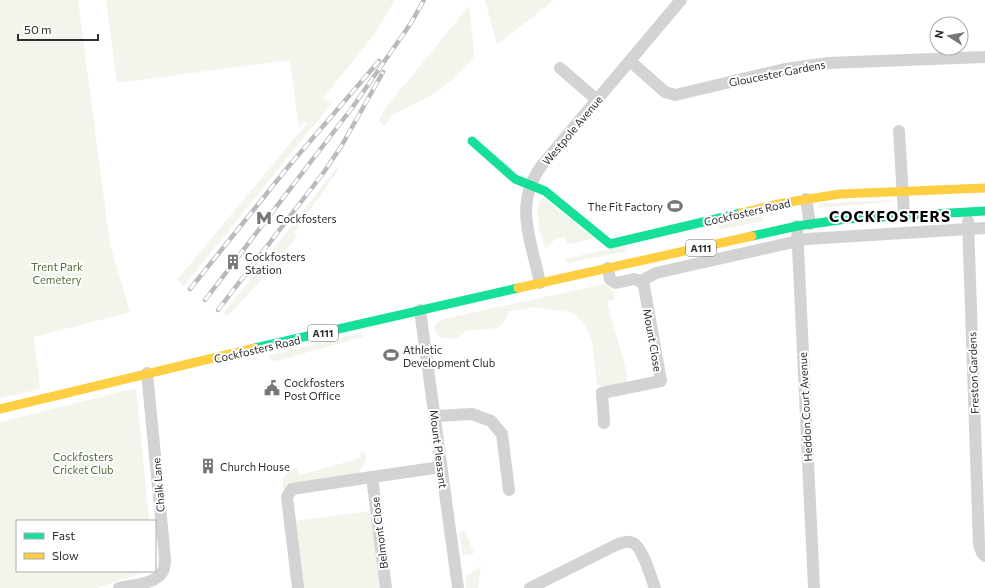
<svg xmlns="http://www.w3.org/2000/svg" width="985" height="588" font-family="Commissioner,sans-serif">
	<rect width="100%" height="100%" fill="#fff"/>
	<g fill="#f1f5eb">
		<path d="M 0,0 L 78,0 L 110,245 L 130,312 L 34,337 L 40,389 L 0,398 Z"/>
		<path d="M 106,0 L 395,0 L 374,35 L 323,98 L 331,104 L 184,286 L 177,280 L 307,123 L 306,120 L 299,129 L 290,60 L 117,83 Z"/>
		<path d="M 485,0 L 554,0 L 497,45 Z"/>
		<path d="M 469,6 L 474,51 L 473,59 L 452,80 L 432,95 L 394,114 L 384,126 L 379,121 L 384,110 Z"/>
		<path d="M 337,167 L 339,169 L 295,232 L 297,236 L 275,265 L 227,317 L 224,313 Z"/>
		<path d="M 544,198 L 594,238 L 571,244 L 567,243 L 564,237 L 554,240 L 546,249 C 540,236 534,212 541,199 Z"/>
		<path d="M 895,200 L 881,203 L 818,208 L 819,205 L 822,203 Z"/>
		<path d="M 761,214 L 763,221 L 719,230 L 718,224 Z"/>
		<path d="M 626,245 L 628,251 L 568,263 L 565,259 Z"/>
		<path d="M 609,283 L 615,299 L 607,302 L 628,377 L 625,383 L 607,388 L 597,385 L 592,341 L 586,326 L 574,313 L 535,307 L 510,311 L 502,325 L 497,328 L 466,331 C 457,340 451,340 440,337 L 434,328 L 436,323 L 443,319 Z"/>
		<path d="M 362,332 L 363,337 L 276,361 L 271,360 L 268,356 Z"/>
		<path d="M 136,388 L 149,521 L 17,521 L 17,571 L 144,572 L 97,588 L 0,588 L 0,422 Z"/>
		<path d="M 364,452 L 366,460 L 356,477 L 286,490 L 283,488 C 281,476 287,472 297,468 L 300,475 L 361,458 L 360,454 Z"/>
		<path d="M 371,511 L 381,588 L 303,588 L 295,521 Z"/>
		<path d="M 464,529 L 474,553 L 467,556 L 463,554 L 459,534 Z"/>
		<path d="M 481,566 L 478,588 L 466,588 L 466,576 Z"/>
	</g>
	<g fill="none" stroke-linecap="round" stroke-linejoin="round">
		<g stroke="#d3d3d3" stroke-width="12">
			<path d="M 630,61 L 665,92 L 675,95 L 785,69 L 828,63 L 985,57"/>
			<path d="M 560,68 L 597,100"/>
			<path d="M 899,131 L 904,215"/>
			<path d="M 806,199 L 810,224"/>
			<path d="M 968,221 L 979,545 L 982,553 L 985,556"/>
			<path d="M 797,226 L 814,588"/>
			<path d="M 608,268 L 610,279 L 616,283 L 634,279 L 641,281"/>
			<path d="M 641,281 L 656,273 L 807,239 L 985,228"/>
			<path d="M 540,283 C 531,239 513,204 542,165 L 681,0"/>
			<path d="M 420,310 L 458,588"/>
			<path d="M 435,416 L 472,414 L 491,421 L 502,434 L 509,490"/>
			<path d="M 604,423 L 602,393 L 661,381 L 644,286 L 641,281"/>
			<path d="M 372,477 L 441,467"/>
			<path d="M 119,588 C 131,585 157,584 163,571 C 165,567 165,562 165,558 L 147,373"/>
			<path d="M 298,588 L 287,497 L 292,489 L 372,477 L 386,588"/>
			<path d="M 530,588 L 618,544 C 621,543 627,541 630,542 C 642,543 651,578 655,588"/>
		</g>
		<g stroke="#16e098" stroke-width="9">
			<path d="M 472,141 L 515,179 L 545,191 L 610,244 L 741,213"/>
			<path d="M 752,236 L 797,226 L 847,219 L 985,211"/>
			<path d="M 255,348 L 518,288"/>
		</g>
		<g stroke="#ffcf43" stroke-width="9">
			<path d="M 741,213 L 783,203 L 840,194 L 985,188"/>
			<path d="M 518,288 L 752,236"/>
			<path d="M 0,409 L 255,348"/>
		</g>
		<defs>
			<g id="rail">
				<path d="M 190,289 L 288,167 L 379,61"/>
				<path d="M 205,300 L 352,108 L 411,23 L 424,0"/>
				<path d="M 218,310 L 324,172 L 342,145 L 383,72"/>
			</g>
		</defs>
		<use href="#rail" stroke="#bababa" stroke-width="4.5"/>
		<use href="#rail" stroke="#fff" stroke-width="3" stroke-dasharray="9" stroke-linecap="butt"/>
	</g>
	<defs>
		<symbol id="stadium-bare" viewBox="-9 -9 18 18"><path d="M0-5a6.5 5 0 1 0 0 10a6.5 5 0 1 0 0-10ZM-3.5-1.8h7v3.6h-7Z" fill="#777" stroke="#fff" stroke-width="2.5" paint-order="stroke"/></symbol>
		<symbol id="metro-bare" viewBox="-9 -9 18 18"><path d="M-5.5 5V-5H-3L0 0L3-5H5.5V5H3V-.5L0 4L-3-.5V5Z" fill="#777" stroke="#fff" stroke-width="2.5" paint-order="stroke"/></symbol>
		<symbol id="building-bare" viewBox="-9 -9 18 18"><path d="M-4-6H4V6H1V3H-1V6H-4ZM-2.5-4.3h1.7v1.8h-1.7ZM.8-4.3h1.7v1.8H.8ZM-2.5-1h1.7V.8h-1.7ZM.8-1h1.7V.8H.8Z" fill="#777" stroke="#fff" stroke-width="2.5" paint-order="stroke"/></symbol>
		<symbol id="civic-bare" viewBox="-9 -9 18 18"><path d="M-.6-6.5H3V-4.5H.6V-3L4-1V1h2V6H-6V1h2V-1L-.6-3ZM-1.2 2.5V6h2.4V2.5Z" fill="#777" stroke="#fff" stroke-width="2.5" paint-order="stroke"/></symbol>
	</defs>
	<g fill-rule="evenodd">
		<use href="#stadium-bare" x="664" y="195" width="22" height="22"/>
		<use href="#metro-bare" x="253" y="207" width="22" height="22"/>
		<use href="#building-bare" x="222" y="251" width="22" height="22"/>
		<use href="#stadium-bare" x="380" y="344" width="22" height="22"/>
		<use href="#civic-bare" x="261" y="377" width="22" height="22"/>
		<use href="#building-bare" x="197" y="455" width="22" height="22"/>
	</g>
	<g text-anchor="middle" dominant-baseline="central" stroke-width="4" stroke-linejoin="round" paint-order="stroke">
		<g fill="#fff" stroke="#6d6d6d" stroke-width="1">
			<rect x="686" y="240" width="30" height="16" rx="3"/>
			<rect x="308" y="325" width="30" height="16" rx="3"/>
		</g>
		<g font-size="10" font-weight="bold" fill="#2e2e2e">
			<text x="701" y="248">A111</text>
			<text x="323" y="333">A111</text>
		</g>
		<g font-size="11" fill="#2e2e2e" stroke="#fff">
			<text transform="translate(777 73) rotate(-11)">Gloucester Gardens</text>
			<text transform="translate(572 130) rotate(-50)">Westpole Avenue</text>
			<text transform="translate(747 212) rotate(-13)">Cockfosters Road</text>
			<text transform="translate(653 340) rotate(80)">Mount Close</text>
			<text transform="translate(257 349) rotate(-13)">Cockfosters Road</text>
			<text transform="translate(973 373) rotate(-92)">Freston Gardens</text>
			<text transform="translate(805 407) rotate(-93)">Heddon Court Avenue</text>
			<text transform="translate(439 449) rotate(83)">Mount Pleasant</text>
			<text transform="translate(158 485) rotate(-95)">Chalk Lane</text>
			<text transform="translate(379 533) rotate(-97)">Belmont Close</text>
		</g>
		<g font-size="11" fill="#2e2e2e" stroke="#fff" text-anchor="start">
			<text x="663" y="206" text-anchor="end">The Fit Factory</text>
			<text x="276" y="218">Cockfosters</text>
			<text x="245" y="256">Cockfosters<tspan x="245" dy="13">Station</tspan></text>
			<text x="403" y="349">Athletic<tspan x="403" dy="13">Development Club</tspan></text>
			<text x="284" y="382">Cockfosters<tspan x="284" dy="13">Post Office</tspan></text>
			<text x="220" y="466">Church House</text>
		</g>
		<g font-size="11" fill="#536b3a" stroke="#fff">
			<text x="57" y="266">Trent Park<tspan x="57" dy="13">Cemetery</tspan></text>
			<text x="83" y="456">Cockfosters<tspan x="83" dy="13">Cricket Club</tspan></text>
		</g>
		<g font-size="15" font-weight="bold" letter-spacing="1" fill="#000" stroke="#fff">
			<text x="890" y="216">COCKFOSTERS</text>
		</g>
	</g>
	<rect x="16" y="520" width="140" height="52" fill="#ffffff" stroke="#ababab"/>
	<rect x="24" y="533" width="20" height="6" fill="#16e098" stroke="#ababab"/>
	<text x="52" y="540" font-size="12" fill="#2e2e2e">Fast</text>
	<rect x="24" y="553" width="20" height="6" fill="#ffcf43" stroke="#ababab"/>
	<text x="52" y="560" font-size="12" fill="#2e2e2e">Slow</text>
	<g transform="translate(949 36) rotate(281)"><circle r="19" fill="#ffffff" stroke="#ababab"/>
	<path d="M0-3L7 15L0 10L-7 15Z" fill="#777777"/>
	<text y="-6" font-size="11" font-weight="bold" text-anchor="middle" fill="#2e2e2e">N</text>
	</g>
	<path d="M18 34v6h80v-6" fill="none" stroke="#2e2e2e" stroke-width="2"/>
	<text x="24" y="34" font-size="12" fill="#2e2e2e" stroke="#ffffff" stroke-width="3" paint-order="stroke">50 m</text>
</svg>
